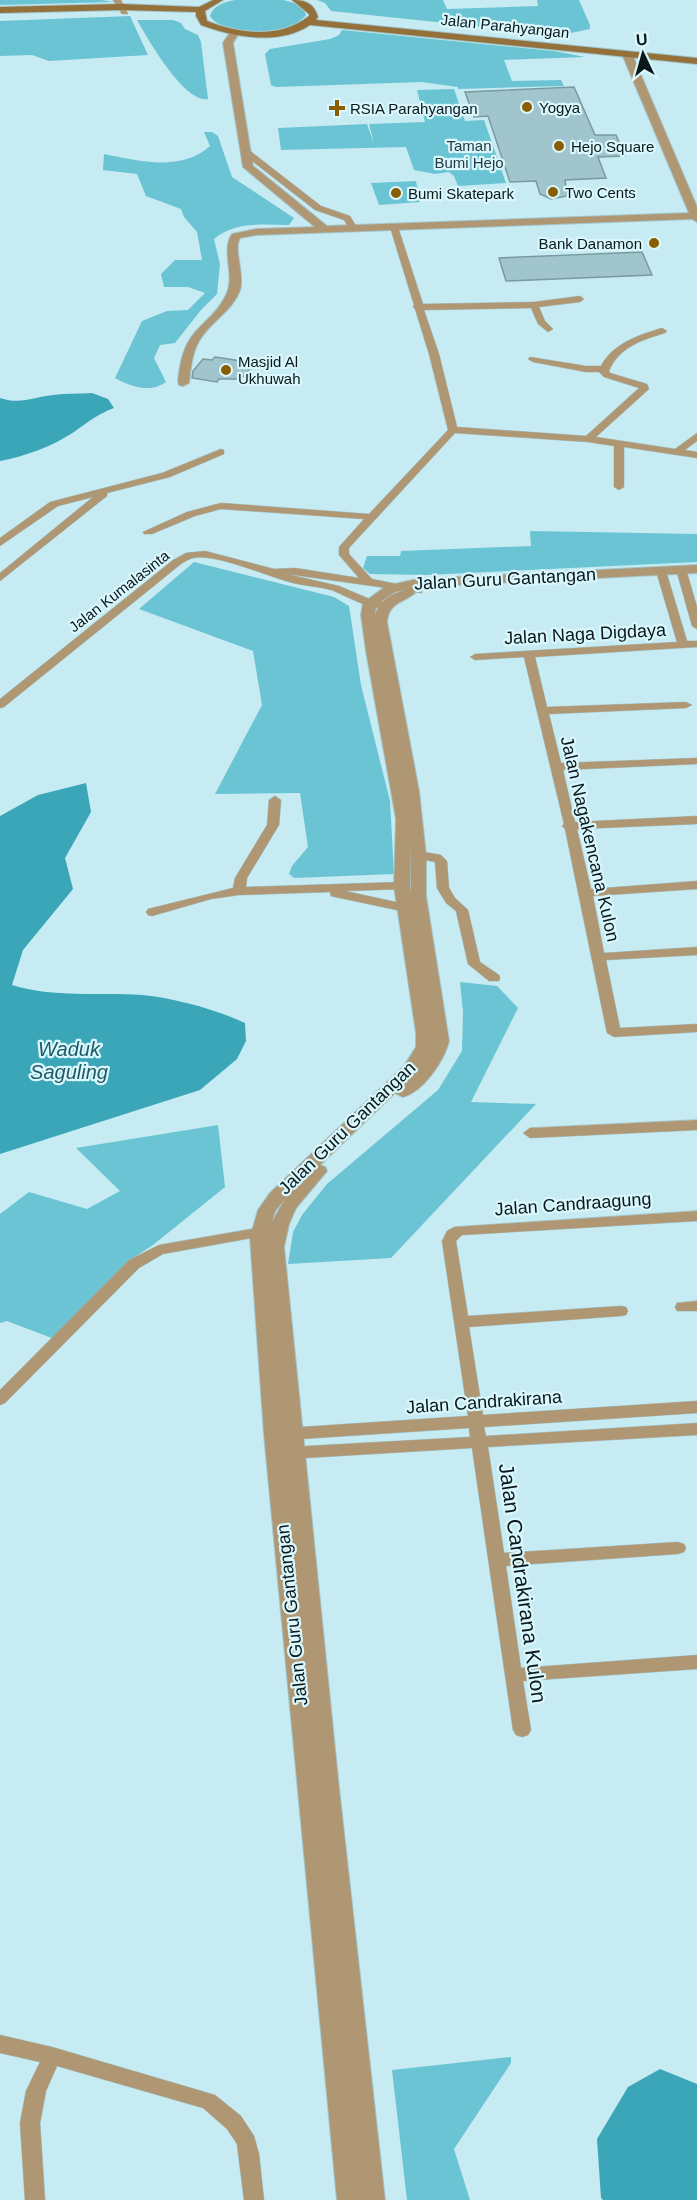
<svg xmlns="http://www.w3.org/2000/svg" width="697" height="2200" font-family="Arial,sans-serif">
	<rect width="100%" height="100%" fill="#c6ebf2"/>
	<g fill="#6bc4d4">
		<path d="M 0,0 L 102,0 L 113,2 L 0,5 Z"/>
		<path d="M 235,0 L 283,0 L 298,4 L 304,10 L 306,15 C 291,36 224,38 210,16 C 213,5 225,2 235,0 Z"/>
		<path d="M 317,0 L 443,0 L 447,9 L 538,6 L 537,0 L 579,0 L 590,25 L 590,29 L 561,35 L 331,11 L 325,3 Z"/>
		<path d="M 130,16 L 148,55 L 49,61 L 32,55 L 0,56 L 0,21 Z"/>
		<path d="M 137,20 L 173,20 L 181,23 L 185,29 L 198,35 L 201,42 L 208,99 C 184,103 148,39 137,20 Z"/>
		<path d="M 342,30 L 554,51 L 585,57 L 504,60 L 512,81 L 561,80 L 564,86 L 458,89 L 458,87 L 421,82 L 276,87 L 271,85 L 265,54 L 270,49 L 330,39 L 339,35 Z"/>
		<path d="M 454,89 L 465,121 L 484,120 L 506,183 L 458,186 L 454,176 L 449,172 L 435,174 L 414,170 L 406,147 L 281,150 L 278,128 L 367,124 L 374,144 L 369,124 L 425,122 L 417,90 Z"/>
		<path d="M 204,132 L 212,132 L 218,136 L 232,177 L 294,218 L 289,225 C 262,225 236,221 214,239 L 220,264 L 217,294 L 201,310 L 175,343 L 160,345 L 154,358 L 166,382 C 150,394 130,386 115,378 L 142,321 L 167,311 L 188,310 L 205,293 L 188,287 L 164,287 L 161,274 L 175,260 L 202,260 L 197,232 L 184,217 L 181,209 L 146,196 L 137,174 L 103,170 L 104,154 C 138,161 182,172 210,146 Z"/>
		<path d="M 416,181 L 420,202 L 379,205 L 371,183 Z"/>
		<path d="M 530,531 L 697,534 L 697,562 L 427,575 L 370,574 L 363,568 L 367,556 L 400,556 L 401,551 L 531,546 Z"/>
		<path d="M 194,562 L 334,597 L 349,606 L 361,685 L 390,801 L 394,874 L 294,878 L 289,874 L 292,866 L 308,847 L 300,793 L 215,794 L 262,705 L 253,651 L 139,609 Z"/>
		<path d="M 460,982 L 497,986 L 518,1008 L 471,1102 L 536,1104 L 391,1258 L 288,1264 L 293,1232 L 302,1215 L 327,1184 L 438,1090 L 462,1051 L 463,1012 Z"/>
		<path d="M 218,1125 L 225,1187 L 153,1245 L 127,1262 L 57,1340 L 7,1321 L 0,1323 L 0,1214 L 29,1192 L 87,1209 L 120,1191 L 76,1148 Z"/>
		<path d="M 511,2057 L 511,2063 L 454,2149 L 470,2200 L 407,2200 L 392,2070 Z"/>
	</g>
	<g fill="#3aa6b8">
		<path d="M 92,393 L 108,399 L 114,408 C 98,414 88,422 74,432 C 51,447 26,456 0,461 L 0,398 C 22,405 32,397 53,395 C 66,393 79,394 92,393 Z"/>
		<path d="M 86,783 L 91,812 L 65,858 L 73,889 L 23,950 L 12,985 C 54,998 98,992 142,995 C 174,998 215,1009 245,1023 L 246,1041 L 237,1059 L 200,1090 L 0,1154 L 0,816 L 38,795 Z"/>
		<path d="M 660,2069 L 697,2084 L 697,2200 L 603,2200 L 601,2198 L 597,2139 L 628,2087 Z"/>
	</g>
	<g fill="#a1c5cc" stroke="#779ba1" stroke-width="1.5">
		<path d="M 574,87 L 595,135 L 616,135 L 625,156 L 598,157 L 606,178 L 565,180 L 567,196 L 551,199 L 540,194 L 536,181 L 510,182 L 488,116 L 474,117 L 465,92 Z"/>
		<path d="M 642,252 L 652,275 L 506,281 L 499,258 Z"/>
		<path d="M 215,357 L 255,363 L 241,379 L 219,379 L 217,382 L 192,378 L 193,371 L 203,359 L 212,360 Z"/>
	</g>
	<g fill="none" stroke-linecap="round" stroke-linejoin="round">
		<defs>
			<g id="minor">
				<path d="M 113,0 L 121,0 L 128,14 L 122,14 Z"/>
				<path d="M 243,150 L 249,150 L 321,206 L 350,216 L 358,229 L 357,231 L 351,231 L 344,220 L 315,210 L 243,154 Z"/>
				<path d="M 394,224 L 398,227 L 423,304 L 534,302 L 580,296 L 584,299 L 580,302 L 539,307 L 545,321 L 553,329 L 548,332 L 538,324 L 531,308 L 424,310 L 439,354 L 457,427 L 586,436 L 639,388 L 604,377 L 599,372 L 586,372 L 533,362 L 528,359 L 530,357 L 586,366 L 601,366 C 613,343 639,335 662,328 L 667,331 L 665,333 C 642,340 619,347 609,371 L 610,373 L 647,384 L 649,389 L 596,437 L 675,449 L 697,433 L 697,441 L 685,450 L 697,452 L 697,458 L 624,447 L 624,487 L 619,490 L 614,487 L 614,446 L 588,442 L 455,433 L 349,548 L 349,554 L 372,579 L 422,589 L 422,593 L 287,574 L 339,586 L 372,600 L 390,603 L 391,605 C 378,616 346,595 331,590 C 317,586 301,586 286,581 C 265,575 213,553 193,558 C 189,559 184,562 181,564 L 4,707 L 0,708 L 0,699 L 173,560 L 186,553 L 205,551 L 274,569 L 295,568 L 359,578 L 339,555 L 339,547 L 364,519 L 221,509 L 195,516 L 152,534 L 144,534 L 143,532 L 187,512 L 221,503 L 369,514 L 448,430 L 429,354 L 415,309 L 413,307 L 414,305 L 390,227 Z"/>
				<path d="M 221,449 L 224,450 L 224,454 L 170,477 L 107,493 L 107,496 L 0,581 L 0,573 L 93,497 L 58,506 L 0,546 L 0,538 L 50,502 L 162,473 Z"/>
				<path d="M 681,566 L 686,569 L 697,607 L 697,629 L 692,626 L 676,569 Z"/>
				<path d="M 661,568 L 666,571 L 687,641 L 697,641 L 697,647 L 535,657 L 547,707 L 686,702 L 692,705 L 686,708 L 549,714 L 561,763 L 697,758 L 697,764 L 563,770 L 575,822 L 697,816 L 697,824 L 577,829 L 591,889 L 697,881 L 697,889 L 593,896 L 604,953 L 697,947 L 697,955 L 606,960 L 620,1028 L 697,1024 L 697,1032 L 614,1037 L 607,1033 L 565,829 L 562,826 L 564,824 L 524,657 L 475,660 L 470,657 L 475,654 L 677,642 L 656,571 Z"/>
				<path d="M 275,796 L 281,800 L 279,825 L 247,878 L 246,887 L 402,882 L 408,886 L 406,889 L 345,891 L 410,905 L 412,908 L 410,911 L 406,912 L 335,897 L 331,896 L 330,892 L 239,895 L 211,899 L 152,916 L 148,915 L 146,912 L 148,909 L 233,888 L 235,878 L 267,825 L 269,800 Z"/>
				<path d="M 419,851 L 441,855 L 447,861 L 449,888 L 455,898 L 468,910 L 480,962 L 499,975 L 500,978 L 499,981 L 489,981 L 468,964 L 456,911 L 446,903 L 437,888 L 435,862 L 415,858 L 413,855 Z"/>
				<path d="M 697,1120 L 697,1130 L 530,1138 L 523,1133 L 530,1128 Z"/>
				<path d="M 697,1211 L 697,1221 L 462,1235 L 456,1241 L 468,1316 L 621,1306 L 626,1307 L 628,1311 L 626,1315 L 621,1316 L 469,1327 L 483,1415 L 697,1401 L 697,1413 L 484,1427 L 486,1436 L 697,1423 L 697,1435 L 488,1447 L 504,1553 L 678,1542 L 684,1544 L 686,1548 L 684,1552 L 678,1554 L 506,1566 L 521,1668 L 697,1655 L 697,1669 L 523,1681 L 531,1730 L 528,1735 L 522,1737 L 516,1735 L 513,1730 L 472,1448 L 289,1459 L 284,1457 L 281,1453 L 284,1449 L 289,1447 L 470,1437 L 469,1428 L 286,1440 L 281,1438 L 278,1434 L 281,1430 L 286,1428 L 468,1416 L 442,1241 L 447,1231 L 454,1227 Z"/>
				<path d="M 269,1226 L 274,1228 L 276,1231 L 274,1234 L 163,1254 L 139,1268 L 5,1403 L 0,1405 L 0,1390 L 129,1260 L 159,1245 Z"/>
				<path d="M 697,1301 L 697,1311 L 677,1311 L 675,1307 L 677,1303 Z"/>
				<path d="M 0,2035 L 52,2047 L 215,2095 L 241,2116 L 254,2136 L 259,2154 L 264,2200 L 244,2200 L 237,2144 L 227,2129 L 203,2108 L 57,2066 L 46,2091 L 40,2123 L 45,2200 L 25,2200 L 20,2123 L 26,2091 L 40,2062 L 0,2053 Z"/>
			</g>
			<g id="tertiary">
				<path d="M 234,30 L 239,33 L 233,43 L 253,166 L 327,226 L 689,213 L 622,54 L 627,51 L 632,54 L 697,207 L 697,222 L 692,219 L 256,235 L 240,238 C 233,250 245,274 240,290 C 233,310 213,320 201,338 C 192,351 191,367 189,383 L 183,386 L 179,385 C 177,380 179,374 180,367 C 187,326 210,326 225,297 C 237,276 220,252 232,234 L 256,229 L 315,227 L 243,167 L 223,43 L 231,31 Z"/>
				<path d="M 697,565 L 697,573 L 417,587 L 395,592 L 376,605 L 375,615 C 381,599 393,593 409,589 L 415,593 C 403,603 389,602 387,622 L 419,791 L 426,855 L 426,896 L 449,1041 C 444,1061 423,1092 403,1097 L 395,1093 L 320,1165 L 325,1167 L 327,1171 L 296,1208 L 289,1224 L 284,1247 L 339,1788 L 385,2200 L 337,2200 L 264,1434 L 250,1238 L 258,1210 L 270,1193 L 404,1066 L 416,1047 L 416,1033 L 394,886 L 396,819 L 366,651 L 361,615 L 363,603 L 386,586 L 417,579 ZM 410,840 L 411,893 L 410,886 ZM 285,1199 L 272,1222 L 275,1211 Z"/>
			</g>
			<path id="secondary" d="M 213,0 L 223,0 L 205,11 L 207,21 C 240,34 280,39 309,16 L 309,14 L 292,0 C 305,0 314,3 318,17 L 316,20 L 697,58 L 697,64 L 310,25 C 279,46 233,37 201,25 L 196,16 L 196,12 L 121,10 L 0,13 L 0,7 L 121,4 L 199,7 Z"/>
		</defs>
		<use href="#minor" stroke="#a4c5cb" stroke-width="1"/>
		<use href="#tertiary" stroke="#a4c5cb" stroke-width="2"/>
		<use href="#secondary" stroke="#a4c5cb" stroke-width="2"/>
		<use href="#minor" fill="#af9774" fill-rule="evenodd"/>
		<use href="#tertiary" fill="#af9774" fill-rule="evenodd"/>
		<use href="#secondary" fill="#94713b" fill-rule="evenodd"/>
	</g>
	<g fill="#895d00" stroke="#d9f7fd" stroke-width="2">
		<circle cx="527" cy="107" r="6"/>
		<path d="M334 99h6v6h6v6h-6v6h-6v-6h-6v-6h6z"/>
		<circle cx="559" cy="146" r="6"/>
		<circle cx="553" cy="192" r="6"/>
		<circle cx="396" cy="193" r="6"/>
		<circle cx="654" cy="243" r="6"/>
		<circle cx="226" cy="370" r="6"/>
	</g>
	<g text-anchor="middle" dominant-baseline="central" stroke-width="4.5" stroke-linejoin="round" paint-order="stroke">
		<g font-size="15" fill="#0a181a" stroke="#d9f7fd">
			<text transform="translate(505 26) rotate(6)">Jalan Parahyangan</text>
			<text transform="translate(119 591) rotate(-38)">Jalan Kumalasinta</text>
		</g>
		<g font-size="15" fill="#0a181a" stroke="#d9f7fd" text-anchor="start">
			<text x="539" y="107">Yogya</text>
			<text x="350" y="108">RSIA Parahyangan</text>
			<text x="571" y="146">Hejo Square</text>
			<text x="565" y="192">Two Cents</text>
			<text x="408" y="193">Bumi Skatepark</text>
			<text x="642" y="243" text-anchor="end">Bank Danamon</text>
			<text x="238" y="361">Masjid Al<tspan x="238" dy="17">Ukhuwah</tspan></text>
		</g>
		<g font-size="15" fill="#243c41" stroke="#d9f7fd">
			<text x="469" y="145">Taman<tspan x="469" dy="17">Bumi Hejo</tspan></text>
		</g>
		<g font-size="18" fill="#0a181a" stroke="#d9f7fd">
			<text transform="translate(505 579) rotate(-3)">Jalan Guru Gantangan</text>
			<text transform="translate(585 634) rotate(-3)">Jalan Naga Digdaya</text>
			<text transform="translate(590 839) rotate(77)">Jalan Nagakencana Kulon</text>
			<text transform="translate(347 1128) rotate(-44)">Jalan Guru Gantangan</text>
			<text transform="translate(573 1204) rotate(-4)">Jalan Candraagung</text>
			<text transform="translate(484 1402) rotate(-4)">Jalan Candrakirana</text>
			<text transform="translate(292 1615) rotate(-96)">Jalan Guru Gantangan</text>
		</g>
		<g font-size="20" font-style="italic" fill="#1f5a64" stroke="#d9f7fd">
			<text x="69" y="1049">Waduk<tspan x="69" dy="23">Saguling</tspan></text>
		</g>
		<g font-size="21" fill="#0a181a" stroke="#d9f7fd">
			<text transform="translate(523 1583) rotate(82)">Jalan Candrakirana Kulon</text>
		</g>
	</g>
	<g transform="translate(643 54) rotate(355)" stroke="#d9f7fd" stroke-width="4.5" paint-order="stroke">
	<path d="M0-4.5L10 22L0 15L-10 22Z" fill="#0a181a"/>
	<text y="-9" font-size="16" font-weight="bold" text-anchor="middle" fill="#0a181a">U</text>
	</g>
</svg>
